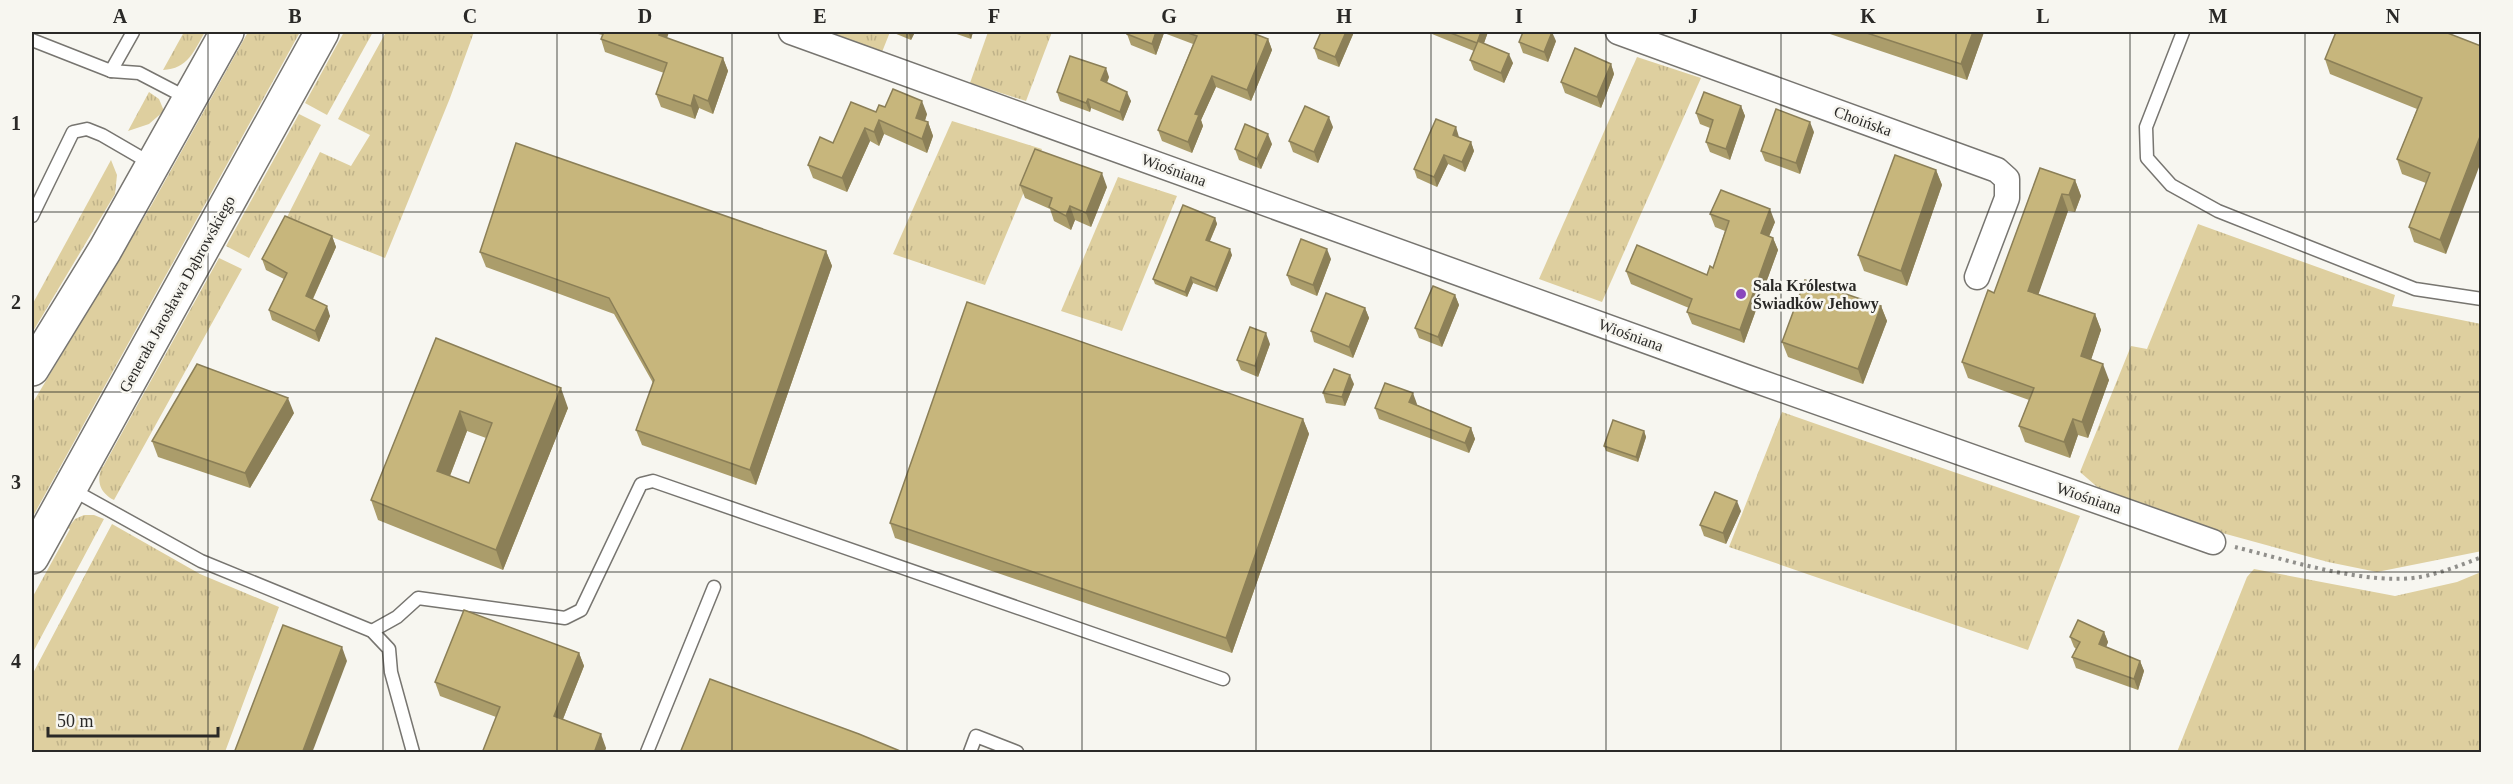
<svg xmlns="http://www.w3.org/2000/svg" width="2513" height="784" font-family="'Times New Roman',serif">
	<defs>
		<pattern id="grass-tufts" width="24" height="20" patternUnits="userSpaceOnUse" patternTransform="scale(1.5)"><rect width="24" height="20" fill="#decf9f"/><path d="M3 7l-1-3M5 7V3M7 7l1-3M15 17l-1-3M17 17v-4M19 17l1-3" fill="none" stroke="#bfb289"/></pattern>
	</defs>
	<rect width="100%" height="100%" fill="#f7f6f0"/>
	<g fill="url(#grass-tufts)">
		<path d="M 184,32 L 205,32 C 194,51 188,69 163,70 Z"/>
		<path d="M 248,32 L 300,32 L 32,518 L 32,404 L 151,206 Z"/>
		<path d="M 344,32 L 373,32 L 327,115 L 305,103 Z"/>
		<path d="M 386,32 L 474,32 L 450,98 L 385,258 L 286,219 L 320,152 L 351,166 L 370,135 L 338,119 Z"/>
		<path d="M 823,32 L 890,32 L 882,52 Z"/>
		<path d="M 988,32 L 1052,32 L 1026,101 L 970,83 Z"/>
		<path d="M 1637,57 L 1701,78 L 1602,302 L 1539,279 Z"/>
		<path d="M 149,92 L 159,99 L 164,111 L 149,124 L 128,131 Z"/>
		<path d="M 299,114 L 321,125 L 249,258 L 226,246 Z"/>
		<path d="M 952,121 L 1042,149 L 985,285 L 893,254 Z"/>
		<path d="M 111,160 L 117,175 L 115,194 L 32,333 L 32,305 Z"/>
		<path d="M 1118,177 L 1177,196 L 1122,331 L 1061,311 Z"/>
		<path d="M 2198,224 L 2395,295 L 2392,306 L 2481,324 L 2482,551 L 2377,572 L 2328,562 L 2226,534 L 2103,492 L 2080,472 L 2131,346 L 2147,349 Z"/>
		<path d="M 219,258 L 242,269 L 114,500 C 100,493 96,481 102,467 L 103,467 Z"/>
		<path d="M 1782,412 L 2080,516 L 2028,650 L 1729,547 Z"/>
		<path d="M 84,515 L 94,515 L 104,519 L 32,654 L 32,598 L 70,529 L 68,528 L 75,519 Z"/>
		<path d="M 112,524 L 200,574 L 279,607 L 225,752 L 32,752 L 32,675 Z"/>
		<path d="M 2254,569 L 2395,596 L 2457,582 L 2481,572 L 2481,752 L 2177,752 L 2247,577 Z"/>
	</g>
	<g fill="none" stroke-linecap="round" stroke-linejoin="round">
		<defs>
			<g id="service">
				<path d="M 2183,32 L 2146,127 L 2147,158 L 2171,185 L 2218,211 L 2415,289 L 2482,299"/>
				<path d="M 32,40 L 111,71 L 139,73 L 189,99"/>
				<path d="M 111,71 L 133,32"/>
				<path d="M 32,216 L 73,132 L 87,129 L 102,135 L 152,164"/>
				<path d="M 71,489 L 201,561 L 372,631 L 389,649 L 391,672 L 413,752"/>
				<path d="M 372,631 L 397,617 L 418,598 L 565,618 L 581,610 L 641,484 L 653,481 L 1223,679"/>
				<path d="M 647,752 L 714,587"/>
				<path d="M 970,752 L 976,736 L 1017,752"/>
			</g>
			<g id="minor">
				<path d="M 791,32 L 1746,377 L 2213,542"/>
				<path d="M 1618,32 L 1997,170 L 2007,179 L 2007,198 L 1977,277"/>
			</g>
			<g id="secondary">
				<path d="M 32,369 L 105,250 L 227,32"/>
				<path d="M 32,557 L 322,32"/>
			</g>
		</defs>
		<use href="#service" stroke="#777570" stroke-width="15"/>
		<use href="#minor" stroke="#777570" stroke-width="27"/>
		<use href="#secondary" stroke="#777570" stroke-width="36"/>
		<path stroke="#908f8b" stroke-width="4" stroke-dasharray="3 4.5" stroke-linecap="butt" d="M 2235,547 C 2287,560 2368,586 2420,577 C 2442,573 2461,565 2482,557"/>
		<use href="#service" stroke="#fff" stroke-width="12"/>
		<use href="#minor" stroke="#fff" stroke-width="24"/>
		<use href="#secondary" stroke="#fff" stroke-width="33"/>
	</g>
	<g fill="#ab9d6b" fill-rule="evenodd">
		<path d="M 591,32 L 669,32 L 667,38 L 723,58 L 728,71 L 713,114 L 699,108 L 695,119 L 661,107 L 656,94 L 664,73 L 605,52 L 601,39 L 602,35 Z"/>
		<path d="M 894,32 L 915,32 L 911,40 L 894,33 Z"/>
		<path d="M 951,32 L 973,32 L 971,39 Z"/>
		<path d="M 1128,32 L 1250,32 L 1268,39 L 1272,50 L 1251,101 L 1216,87 L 1201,120 L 1203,126 L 1192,153 L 1162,141 L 1158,130 L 1193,44 L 1164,33 L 1156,55 L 1131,45 L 1127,34 Z"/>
		<path d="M 1321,32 L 1354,32 L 1339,67 L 1318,59 L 1314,48 Z"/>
		<path d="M 1427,32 L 1488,32 L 1484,43 L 1513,63 L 1504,83 L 1474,70 L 1470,60 L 1474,51 Z"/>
		<path d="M 1824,32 L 1984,32 L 1967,80 Z"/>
		<path d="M 1556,41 L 1548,62 L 1523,53 L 1519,42 Z"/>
		<path d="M 2481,46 L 2446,254 L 2414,242 L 2409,227 L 2426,183 L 2402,174 L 2397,159 L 2417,109 L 2330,74 L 2325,59 Z"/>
		<path d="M 1611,64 L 1614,74 L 1601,108 L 1565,93 L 1561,82 Z"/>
		<path d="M 1109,77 L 1107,83 L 1131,101 L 1123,121 L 1091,108 L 1090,112 L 1060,101 L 1057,92 Z"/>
		<path d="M 1741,106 L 1745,116 L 1730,160 L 1710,152 L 1706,142 L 1710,128 L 1700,124 L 1696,113 Z"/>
		<path d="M 885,107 L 927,114 L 925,121 L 928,122 L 933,136 L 927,153 L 884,134 L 879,146 L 870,141 L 847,192 L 813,178 L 808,165 L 833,143 Z"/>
		<path d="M 1333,127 L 1318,163 L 1293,152 L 1289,141 Z"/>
		<path d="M 1814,132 L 1800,174 L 1765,161 L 1761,151 Z"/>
		<path d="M 1459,137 L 1471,142 L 1474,151 L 1465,172 L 1448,164 L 1437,187 L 1417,178 L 1414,169 Z"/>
		<path d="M 1272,144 L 1261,169 L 1239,160 L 1235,149 Z"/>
		<path d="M 2040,168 L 2075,180 L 2081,196 L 2075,212 L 2068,211 L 2038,294 L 2095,314 L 2101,330 L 2091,359 L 2109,380 L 2088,438 L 2078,435 L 2070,458 L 2025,442 L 2019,426 L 2029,400 L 1968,378 L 1962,362 L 1994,293 Z"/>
		<path d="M 1936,170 L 1942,185 L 1907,286 L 1864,271 L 1858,255 Z"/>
		<path d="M 1020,185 L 1107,187 L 1091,227 L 1075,220 L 1071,230 L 1054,221 L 1050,209 L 1025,198 Z"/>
		<path d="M 1710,214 L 1775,222 L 1769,236 L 1773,238 L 1778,250 L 1744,343 L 1692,324 L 1687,312 L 1689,308 L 1631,284 L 1626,271 L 1707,275 L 1713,268 L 1725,231 L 1715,227 Z"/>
		<path d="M 1215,218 L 1217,224 L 1210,241 L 1232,255 L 1217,292 L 1193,283 L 1187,297 L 1155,284 L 1153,279 Z"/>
		<path d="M 332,236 L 336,247 L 313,299 L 330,316 L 319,342 L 272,320 L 269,310 L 284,279 L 266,270 L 262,259 Z"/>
		<path d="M 826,251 L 832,266 L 756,485 L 642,445 L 636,430 L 653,383 L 614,314 L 486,267 L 480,252 Z"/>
		<path d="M 1331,259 L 1317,296 L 1291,285 L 1287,275 Z"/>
		<path d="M 1455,295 L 1459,305 L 1442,347 L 1419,338 L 1415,328 Z"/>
		<path d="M 1881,306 L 1887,321 L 1863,384 L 1788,357 L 1782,342 Z"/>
		<path d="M 1365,308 L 1369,318 L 1353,358 L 1314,342 L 1311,331 Z"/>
		<path d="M 436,338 L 568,408 L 503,570 L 378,520 L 371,500 ZM 467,431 L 486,438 L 469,483 L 450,476 Z"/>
		<path d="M 1270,344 L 1258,377 L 1241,370 L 1237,360 Z"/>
		<path d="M 1354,384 L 1345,406 L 1326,403 L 1323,393 Z"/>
		<path d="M 1417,404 L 1417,405 L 1471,428 L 1475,439 L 1469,453 L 1379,419 L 1375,408 Z"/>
		<path d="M 294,413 L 250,488 L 158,457 L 152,441 Z"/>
		<path d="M 1303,419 L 1309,434 L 1232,653 L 895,538 L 890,523 Z"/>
		<path d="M 1644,431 L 1646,437 L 1638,462 L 1606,451 L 1604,446 Z"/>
		<path d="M 1741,511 L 1726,544 L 1704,536 L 1700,525 Z"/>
		<path d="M 2104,632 L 2108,642 L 2106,647 L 2140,661 L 2144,671 L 2138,690 L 2076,668 L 2072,657 L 2076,649 L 2074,647 L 2070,637 Z"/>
		<path d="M 579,653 L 584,666 L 563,719 L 606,748 L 604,753 L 482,753 L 496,717 L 440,696 L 435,682 Z"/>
	</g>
	<g fill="#8b7f57">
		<path d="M 660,32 L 669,32 L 663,48 L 659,35 Z"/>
		<path d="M 908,32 L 915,32 L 911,40 Z"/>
		<path d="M 968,32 L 973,32 L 971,39 Z"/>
		<path d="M 1156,32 L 1163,32 L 1164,33 L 1156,55 L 1152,44 Z"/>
		<path d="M 1346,32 L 1354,32 L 1339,67 L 1335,57 Z"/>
		<path d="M 1481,32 L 1488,32 L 1480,54 L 1477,43 Z"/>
		<path d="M 1552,32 L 1556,41 L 1548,62 L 1544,52 Z"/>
		<path d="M 1973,32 L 1984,32 L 1967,80 L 1961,64 Z"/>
		<path d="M 1268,39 L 1272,50 L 1251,101 L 1247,90 Z"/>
		<path d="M 1509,54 L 1513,63 L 1504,83 L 1501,73 Z"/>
		<path d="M 723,58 L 728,71 L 713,114 L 708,101 Z"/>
		<path d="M 1611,64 L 1614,74 L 1601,108 L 1597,97 Z"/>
		<path d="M 1106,68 L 1109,77 L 1104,89 L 1101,80 Z"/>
		<path d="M 1212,76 L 1216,87 L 1201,120 L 1203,126 L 1192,153 L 1188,142 L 1195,114 Z"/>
		<path d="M 1127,92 L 1131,101 L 1123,121 L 1120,112 Z"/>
		<path d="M 694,95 L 699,108 L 695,119 L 691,106 Z"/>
		<path d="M 1088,99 L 1091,108 L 1090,112 L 1086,103 Z"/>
		<path d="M 922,101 L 927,114 L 921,132 L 916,118 Z"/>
		<path d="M 1741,106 L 1745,116 L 1730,160 L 1726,149 Z"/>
		<path d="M 1329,117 L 1333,127 L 1318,163 L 1314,152 Z"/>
		<path d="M 879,120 L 884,134 L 879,146 L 874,132 Z"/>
		<path d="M 928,122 L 933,136 L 927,153 L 922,139 Z"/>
		<path d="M 1810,122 L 1814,132 L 1800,174 L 1796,163 Z"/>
		<path d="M 1456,127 L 1459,137 L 1453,135 Z"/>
		<path d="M 865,128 L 870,141 L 847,192 L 842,178 Z"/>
		<path d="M 1268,134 L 1272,144 L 1261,169 L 1257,159 Z"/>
		<path d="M 2481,134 L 2481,162 L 2446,254 L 2440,240 Z"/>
		<path d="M 1471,142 L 1474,151 L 1465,172 L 1462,162 Z"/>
		<path d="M 1444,155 L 1448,164 L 1437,187 L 1434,177 Z"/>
		<path d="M 1936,170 L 1942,185 L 1907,286 L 1901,271 Z"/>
		<path d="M 1102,173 L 1107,187 L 1091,227 L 1086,213 Z"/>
		<path d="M 2075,180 L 2081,196 L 2075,212 L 2069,195 Z"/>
		<path d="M 2062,194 L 2068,211 L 2034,307 L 2028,291 Z"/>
		<path d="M 1070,206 L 1075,220 L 1071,230 L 1066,216 Z"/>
		<path d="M 1770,209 L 1775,222 L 1765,246 L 1761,233 Z"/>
		<path d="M 1215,218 L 1217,224 L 1208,245 L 1206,240 Z"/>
		<path d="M 332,236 L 336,247 L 309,307 L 306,296 Z"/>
		<path d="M 1773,238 L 1778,250 L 1744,343 L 1740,330 Z"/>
		<path d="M 1230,249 L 1232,255 L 1217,292 L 1215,287 Z"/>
		<path d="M 1327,249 L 1331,259 L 1317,296 L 1313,285 Z"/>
		<path d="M 826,251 L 832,266 L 756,485 L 750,470 Z"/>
		<path d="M 1191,277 L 1193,283 L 1187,297 L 1185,292 Z"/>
		<path d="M 1455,295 L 1459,305 L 1442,347 L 1438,337 Z"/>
		<path d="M 327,306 L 330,316 L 319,342 L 315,331 Z"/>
		<path d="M 1881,306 L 1887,321 L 1863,384 L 1858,369 Z"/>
		<path d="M 1365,308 L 1369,318 L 1353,358 L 1349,347 Z"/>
		<path d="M 2095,314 L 2101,330 L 2087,372 L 2081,356 Z"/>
		<path d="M 1266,333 L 1270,344 L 1258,377 L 1255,366 Z"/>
		<path d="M 2103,364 L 2109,380 L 2088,438 L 2082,422 Z"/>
		<path d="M 1350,375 L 1354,384 L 1345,406 L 1342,397 Z"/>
		<path d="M 561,388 L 568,408 L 503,570 L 496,550 Z"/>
		<path d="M 1413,393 L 1417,404 L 1413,412 L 1409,402 Z"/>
		<path d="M 288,398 L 294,413 L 250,488 L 245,473 Z"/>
		<path d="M 460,411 L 467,431 L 444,491 L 437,471 Z"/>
		<path d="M 1303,419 L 1309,434 L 1232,653 L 1226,638 Z"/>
		<path d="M 2073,419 L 2078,435 L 2070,458 L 2064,442 Z"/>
		<path d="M 1471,428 L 1475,439 L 1469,453 L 1465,443 Z"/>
		<path d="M 1644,431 L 1646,437 L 1638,462 L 1636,457 Z"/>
		<path d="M 1737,501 L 1741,511 L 1726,544 L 1723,533 Z"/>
		<path d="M 2104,632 L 2108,642 L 2103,655 L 2099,644 Z"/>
		<path d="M 342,647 L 347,661 L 312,753 L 303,753 L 303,751 Z"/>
		<path d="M 579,653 L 584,666 L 559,729 L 554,716 Z"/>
		<path d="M 2140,661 L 2144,671 L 2138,690 L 2134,679 Z"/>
		<path d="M 601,734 L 606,748 L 604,753 L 594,753 Z"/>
	</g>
	<g fill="#c7b67c" stroke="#8b7f57" stroke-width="1.5" fill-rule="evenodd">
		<path d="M 604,32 L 660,32 L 659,35 L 723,58 L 708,101 L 694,95 L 691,106 L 656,94 L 667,63 L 601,39 Z"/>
		<path d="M 1128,32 L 1156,32 L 1152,44 L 1127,34 Z"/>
		<path d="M 1185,32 L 1250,32 L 1268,39 L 1247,90 L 1212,76 L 1195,114 L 1199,115 L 1188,142 L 1158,130 L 1197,36 Z"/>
		<path d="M 1321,32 L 1346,32 L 1335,57 L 1314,48 Z"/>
		<path d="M 1448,32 L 1481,32 L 1477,43 Z"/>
		<path d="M 1523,32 L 1552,32 L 1544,52 L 1519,42 Z"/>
		<path d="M 1864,32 L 1973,32 L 1961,64 Z"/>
		<path d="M 2336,32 L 2445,32 L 2481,46 L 2481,134 L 2440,240 L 2409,227 L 2430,173 L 2397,159 L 2422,98 L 2325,59 Z"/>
		<path d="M 1478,41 L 1509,54 L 1501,73 L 1470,60 Z"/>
		<path d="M 1575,48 L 1611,64 L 1597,97 L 1561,82 Z"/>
		<path d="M 1070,56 L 1106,68 L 1101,80 L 1127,92 L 1120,112 L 1088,99 L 1086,103 L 1057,92 Z"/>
		<path d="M 893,89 L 922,101 L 916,118 L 928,122 L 922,139 L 879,120 L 874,132 L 865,128 L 842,178 L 808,165 L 820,137 L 833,143 L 851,102 L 876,112 L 879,105 L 885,107 Z"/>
		<path d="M 1704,92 L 1741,106 L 1726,149 L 1706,142 L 1713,120 L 1696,113 Z"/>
		<path d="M 1305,106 L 1329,117 L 1314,152 L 1289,141 Z"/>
		<path d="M 1776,109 L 1810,122 L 1796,163 L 1761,151 Z"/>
		<path d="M 1436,119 L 1456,127 L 1453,135 L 1471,142 L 1462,162 L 1444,155 L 1434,177 L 1414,169 Z"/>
		<path d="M 1245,124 L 1268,134 L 1257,159 L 1235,149 Z"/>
		<path d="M 516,143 L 826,251 L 750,470 L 636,430 L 654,380 L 609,298 L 480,252 Z"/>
		<path d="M 1035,149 L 1102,173 L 1086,213 L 1070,206 L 1066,216 L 1049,207 L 1052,198 L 1020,185 Z"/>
		<path d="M 1895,155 L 1936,170 L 1901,271 L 1858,255 Z"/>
		<path d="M 2040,168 L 2075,180 L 2069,195 L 2062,194 L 2028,291 L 2095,314 L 2081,356 L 2103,364 L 2082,422 L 2073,419 L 2064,442 L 2019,426 L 2034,388 L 1962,362 L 1988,290 L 1994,293 Z"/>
		<path d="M 1721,190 L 1770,209 L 1761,233 L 1773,238 L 1740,330 L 1687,312 L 1692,299 L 1626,271 L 1637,245 L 1707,275 L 1710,266 L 1713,268 L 1729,221 L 1710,214 Z"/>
		<path d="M 1183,205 L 1215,218 L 1206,240 L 1230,249 L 1215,287 L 1191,277 L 1185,292 L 1153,279 Z"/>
		<path d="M 285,216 L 332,236 L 306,296 L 327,306 L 315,331 L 269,310 L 287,273 L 262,259 Z"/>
		<path d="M 1301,239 L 1327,249 L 1313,285 L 1287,275 Z"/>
		<path d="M 1805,280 L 1881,306 L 1858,369 L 1782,342 Z"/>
		<path d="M 1433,286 L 1455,295 L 1438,337 L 1415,328 Z"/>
		<path d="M 1326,293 L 1365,308 L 1349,347 L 1311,331 Z"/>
		<path d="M 967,302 L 1303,419 L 1226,638 L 890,523 Z"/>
		<path d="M 1250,327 L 1266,333 L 1255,366 L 1237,360 Z"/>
		<path d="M 436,338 L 561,388 L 496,550 L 371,500 ZM 460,411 L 492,423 L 469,483 L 437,471 Z"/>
		<path d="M 197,364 L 288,398 L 245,473 L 152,441 Z"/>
		<path d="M 1334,369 L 1350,375 L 1342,397 L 1323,393 Z"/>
		<path d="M 1385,383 L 1413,393 L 1409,402 L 1471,428 L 1465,443 L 1375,408 Z"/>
		<path d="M 1613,420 L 1644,431 L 1636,457 L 1604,446 Z"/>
		<path d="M 1715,492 L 1737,501 L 1723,533 L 1700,525 Z"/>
		<path d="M 464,610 L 579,653 L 554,716 L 601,734 L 594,753 L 482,753 L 500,707 L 435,682 Z"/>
		<path d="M 2078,620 L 2104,632 L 2099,644 L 2140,661 L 2134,679 L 2072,657 L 2080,642 L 2070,637 Z"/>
		<path d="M 283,625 L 342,647 L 303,751 L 306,753 L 234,753 Z"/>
		<path d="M 710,679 L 859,734 L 905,753 L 680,753 Z"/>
	</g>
	<path fill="none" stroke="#2a2927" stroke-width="1.5" stroke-opacity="0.55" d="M 208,32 L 208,752M 383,32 L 383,752M 557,32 L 557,752M 732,32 L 732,752M 907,32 L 907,752M 1082,32 L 1082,752M 1256,32 L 1256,752M 1431,32 L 1431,752M 1606,32 L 1606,752M 1781,32 L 1781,752M 1956,32 L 1956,752M 2130,32 L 2130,752M 2305,32 L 2305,752M 32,212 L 2482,212M 32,392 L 2482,392M 32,572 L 2482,572"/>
	<circle fill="#8948bd" stroke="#f7f6f0" stroke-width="2" cx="1741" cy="294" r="6"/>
	<g text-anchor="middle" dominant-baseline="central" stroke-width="5" stroke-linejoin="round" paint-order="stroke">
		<g font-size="16" fill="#2a2927" stroke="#f7f6f0">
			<text transform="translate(1863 121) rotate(20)">Choińska</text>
			<text transform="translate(1174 170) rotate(20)">Wiośniana</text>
			<text transform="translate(177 294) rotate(-61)">Generała Jarosława Dąbrowskiego</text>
			<text transform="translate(1631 335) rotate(20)">Wiośniana</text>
			<text transform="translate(2089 498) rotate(19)">Wiośniana</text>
		</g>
		<g font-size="16" font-weight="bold" fill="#2a2927" stroke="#f7f6f0" text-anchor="start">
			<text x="1753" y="285">Sala Królestwa<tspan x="1753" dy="18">Świadków Jehowy</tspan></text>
		</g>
	</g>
	<rect width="2513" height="784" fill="none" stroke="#f7f6f0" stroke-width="66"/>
	<path d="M48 727v9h170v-9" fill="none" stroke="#2a2927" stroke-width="3"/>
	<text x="57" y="727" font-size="18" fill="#2a2927" stroke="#f7f6f0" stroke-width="4.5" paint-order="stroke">50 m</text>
	<rect x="33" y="33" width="2447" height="718" fill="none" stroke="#2a2927" stroke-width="2"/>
	<g font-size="20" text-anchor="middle" font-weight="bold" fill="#2a2927">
		<text x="120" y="23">A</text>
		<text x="295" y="23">B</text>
		<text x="470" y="23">C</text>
		<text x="645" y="23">D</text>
		<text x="820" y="23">E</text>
		<text x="994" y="23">F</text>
		<text x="1169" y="23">G</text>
		<text x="1344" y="23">H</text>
		<text x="1519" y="23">I</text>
		<text x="1693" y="23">J</text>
		<text x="1868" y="23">K</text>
		<text x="2043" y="23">L</text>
		<text x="2218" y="23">M</text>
		<text x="2393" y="23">N</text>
		<text x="16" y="130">1</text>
		<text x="16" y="309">2</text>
		<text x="16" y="489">3</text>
		<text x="16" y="668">4</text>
	</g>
</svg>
